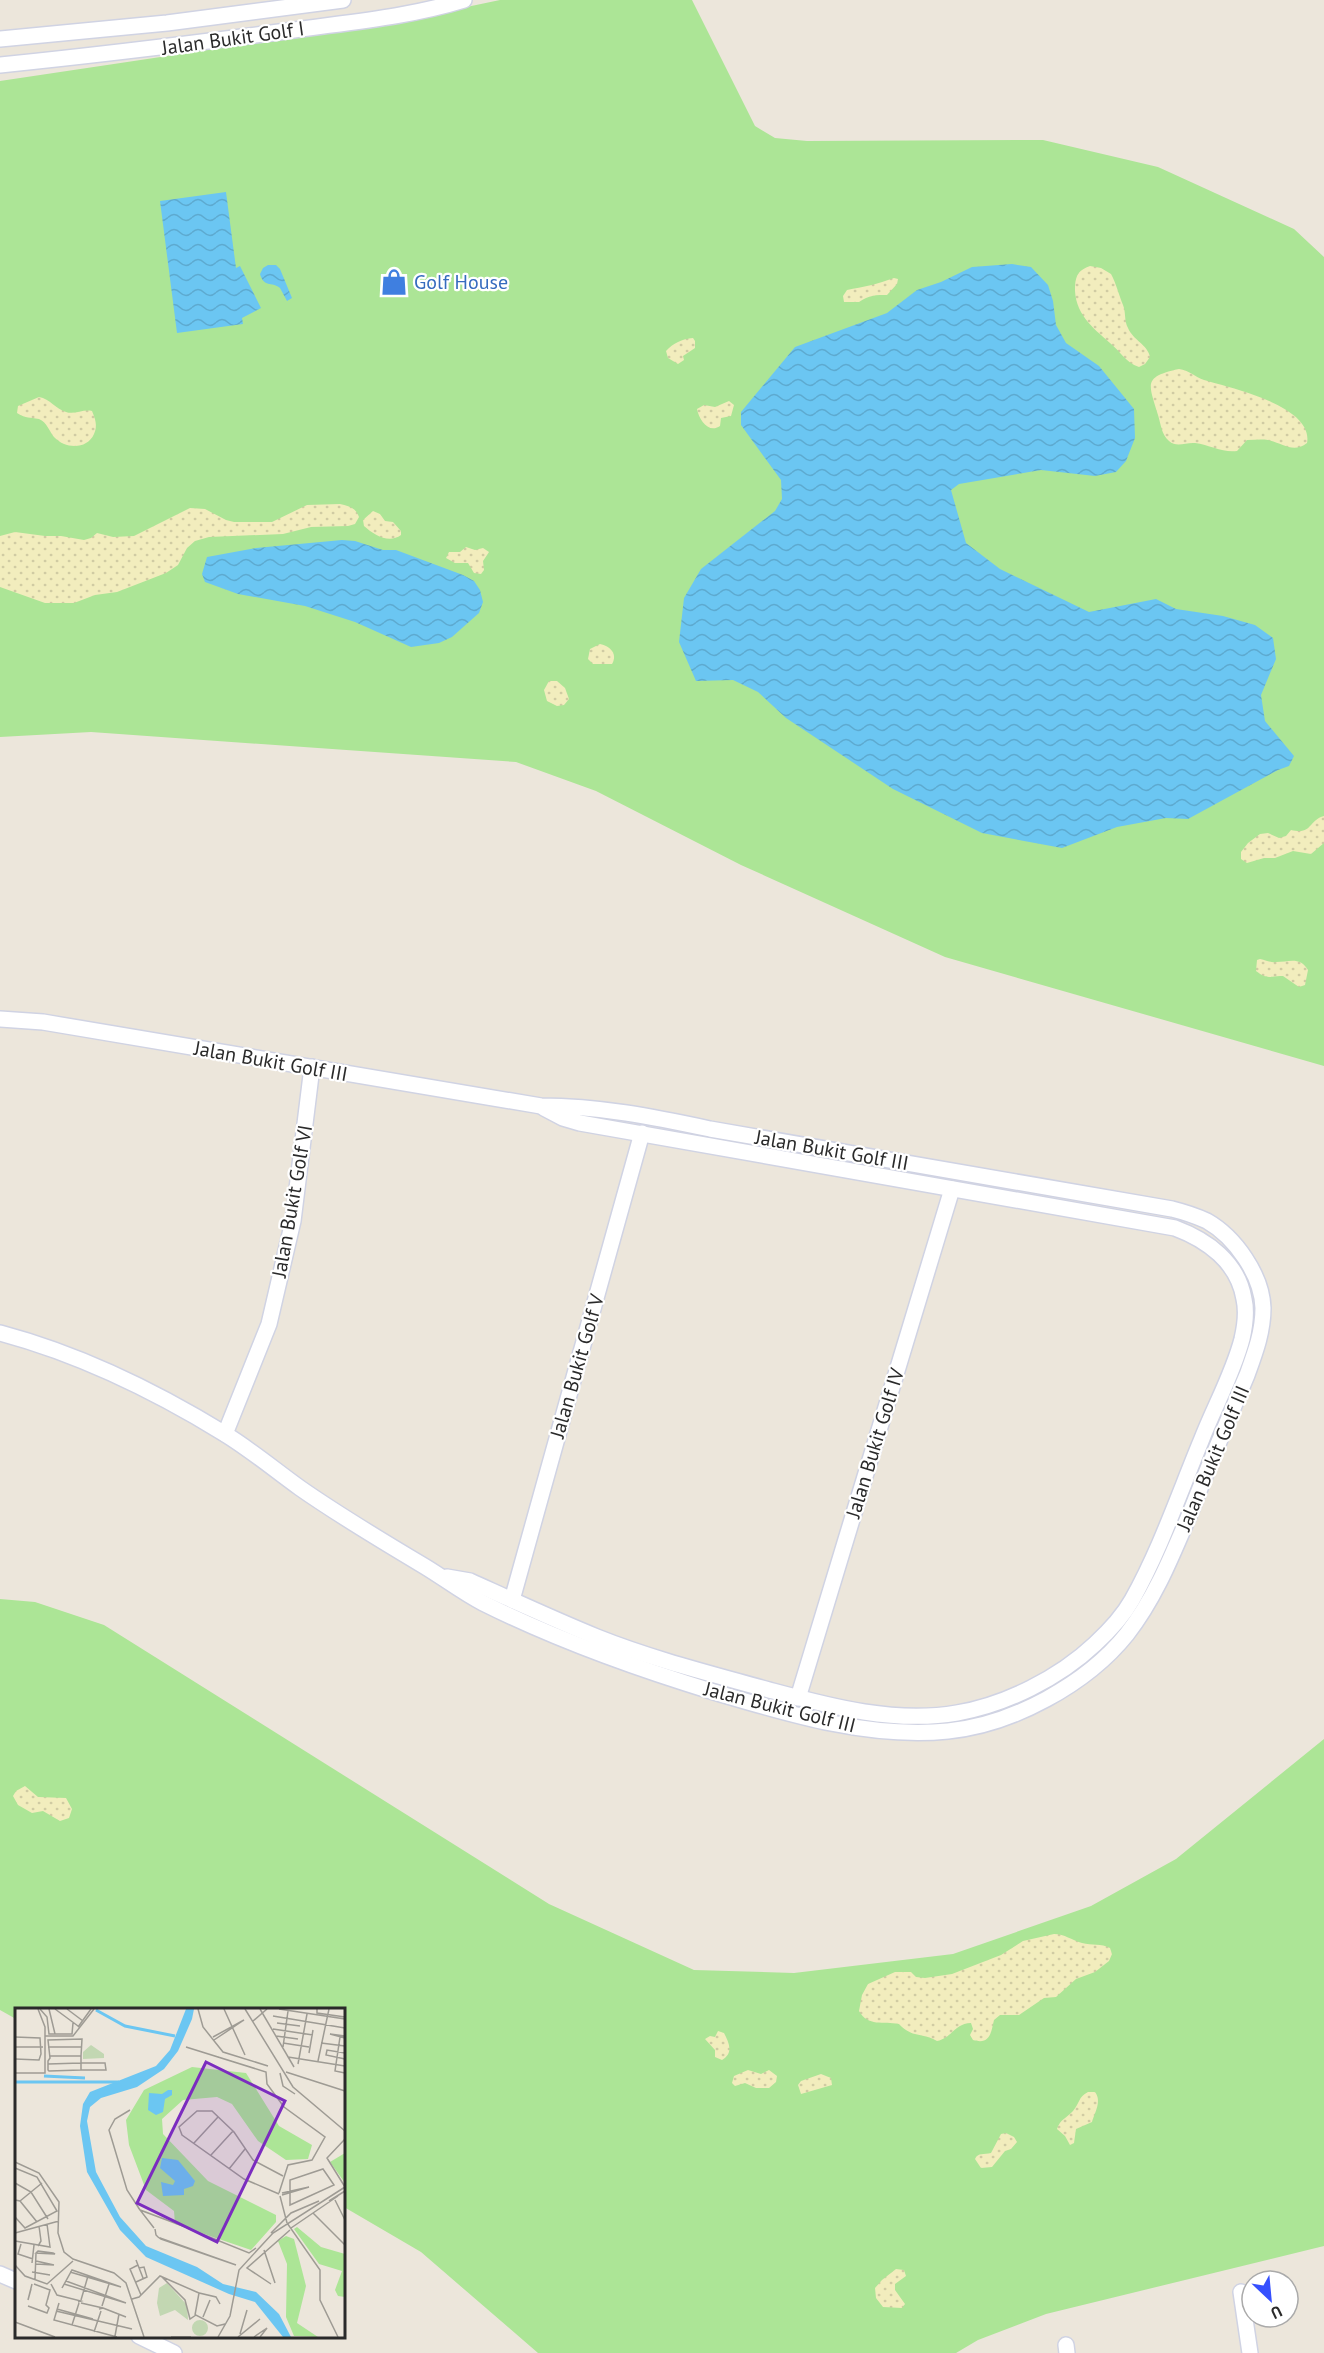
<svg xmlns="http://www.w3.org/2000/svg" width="1324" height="2353" font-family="'PT Sans',sans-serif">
	<defs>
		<pattern id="sand-dots" width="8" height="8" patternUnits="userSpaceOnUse" patternTransform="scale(1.5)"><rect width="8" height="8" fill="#f2edbd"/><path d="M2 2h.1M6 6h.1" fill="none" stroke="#d0cba3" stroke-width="1.8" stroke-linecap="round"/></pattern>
		<pattern id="water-waves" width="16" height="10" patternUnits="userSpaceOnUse" patternTransform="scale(1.5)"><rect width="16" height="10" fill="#6bc6f2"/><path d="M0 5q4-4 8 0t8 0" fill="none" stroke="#5daad0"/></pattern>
	</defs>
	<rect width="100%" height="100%" fill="#ece6db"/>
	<g fill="#ace596">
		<path d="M 500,0 L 692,0 L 755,126 L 775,138 L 807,141 L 1043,140 L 1158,167 L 1294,229 L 1324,257 L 1324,1066 L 945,957 L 741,865 L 596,791 L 516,762 L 91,732 L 0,737 L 0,81 L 395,22 Z"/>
		<path d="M 0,1599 L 35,1602 L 104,1625 L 549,1904 L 694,1970 L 794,1973 L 953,1954 L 1091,1906 L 1176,1859 L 1324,1739 L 1324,2246 L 1046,2314 L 978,2340 L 956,2353 L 538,2353 L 421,2252 L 344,2207 L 344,2010 L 16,2010 L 16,2019 L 0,2010 Z"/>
	</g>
	<g fill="url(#sand-dots)">
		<path d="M 1090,266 L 1101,268 L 1111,274 C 1116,283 1119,295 1123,305 C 1126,312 1124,321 1128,328 C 1133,340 1148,345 1150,357 L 1145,364 L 1139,367 C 1125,362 1121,352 1110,343 C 1092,327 1074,313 1075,286 C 1076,274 1079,270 1090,266 Z"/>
		<path d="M 894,278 L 898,279 L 897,284 L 887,295 C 876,295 869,295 859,302 L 844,302 L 843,296 L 847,290 C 863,287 878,284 894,278 Z"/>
		<path d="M 693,338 L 695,341 L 695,348 L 683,356 L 684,360 L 678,364 L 668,358 L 666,351 C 673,343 682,339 693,338 Z"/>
		<path d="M 1179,369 C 1189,370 1195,377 1204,380 C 1231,388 1314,406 1307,443 C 1293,454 1283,443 1268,440 C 1261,439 1254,440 1247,440 L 1237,451 C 1223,453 1210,445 1195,443 C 1186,442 1177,448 1169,441 C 1161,434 1161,424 1158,415 C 1149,384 1142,377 1179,369 Z"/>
		<path d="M 39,397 C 50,399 56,409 66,412 C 74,415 83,409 92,411 C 95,418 98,426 94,434 C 87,450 65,449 54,437 C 49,431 47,422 39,419 C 29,417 27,419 17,413 L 18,406 Z"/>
		<path d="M 729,401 L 734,405 L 731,416 L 721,418 L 720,426 C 709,434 699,420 697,409 L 704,405 L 715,407 Z"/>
		<path d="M 340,504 C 349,506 356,508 359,517 L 355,524 L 348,526 L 311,527 L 283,534 L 209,537 L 195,541 L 187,548 L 178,565 L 166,573 L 117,592 L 95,595 L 74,603 L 45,603 L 0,587 L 0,536 L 15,532 L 45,536 L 61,536 L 84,540 L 91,538 L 97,533 L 113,537 L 134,536 L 190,508 L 205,509 L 226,520 L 234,522 L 272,522 L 307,505 Z"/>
		<path d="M 373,511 L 380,514 L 385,521 L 393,522 L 401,531 L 401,535 C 389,544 374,535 364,526 L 363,520 Z"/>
		<path d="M 466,547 L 475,550 L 483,548 L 489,552 L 483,561 L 484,570 L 481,574 L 474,573 L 468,563 L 455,563 L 446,558 L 449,552 L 460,552 Z"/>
		<path d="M 600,644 C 610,646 618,654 612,664 L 593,664 L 588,659 L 590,649 Z"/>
		<path d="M 549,681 L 557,681 L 565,688 L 569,699 L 564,705 L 557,706 L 547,701 L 544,690 Z"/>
		<path d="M 1324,816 L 1324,843 L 1311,854 L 1293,851 L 1275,858 L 1264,858 L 1247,863 L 1241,859 L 1241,852 L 1248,843 L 1260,834 L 1268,833 L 1279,838 L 1286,836 L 1291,830 C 1313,835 1307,821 1324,816 Z"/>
		<path d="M 1260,959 C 1266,960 1270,963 1276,962 C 1289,962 1300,956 1308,970 L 1305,985 L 1299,987 L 1283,976 C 1270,975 1269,981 1256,971 L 1257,960 Z"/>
		<path d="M 25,1786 L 38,1797 L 66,1798 L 72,1809 L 69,1818 L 60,1821 L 43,1811 L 32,1813 L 18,1805 L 13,1796 L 16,1791 Z"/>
		<path d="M 1054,1934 C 1065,1934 1071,1940 1082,1943 C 1092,1946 1101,1943 1110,1948 L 1112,1954 L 1109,1961 L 1095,1972 L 1076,1979 L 1056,1997 L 1044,1998 L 1019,2015 L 1000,2015 L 994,2020 C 991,2033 990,2045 973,2040 L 970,2035 L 973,2029 L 971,2023 C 955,2023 952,2038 937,2041 C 923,2032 913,2039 899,2024 C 883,2021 868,2027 859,2011 L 862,1995 L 868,1984 L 895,1972 L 911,1972 L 916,1977 L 925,1978 L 952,1974 L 1001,1955 L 1023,1941 Z"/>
		<path d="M 718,2031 L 724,2033 C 729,2043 734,2053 722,2060 L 715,2057 L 715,2050 L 705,2039 L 710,2036 L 715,2037 Z"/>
		<path d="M 748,2070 L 761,2074 L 769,2070 L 777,2076 L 776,2082 L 769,2088 L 756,2088 L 745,2083 L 735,2086 L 732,2083 L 734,2076 Z"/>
		<path d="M 821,2074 L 831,2078 L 832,2085 L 801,2094 L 798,2085 L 801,2081 Z"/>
		<path d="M 1088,2092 L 1095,2092 C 1102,2101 1095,2112 1092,2122 L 1076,2129 L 1074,2143 L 1070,2145 L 1065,2136 L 1057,2129 C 1060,2119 1067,2118 1073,2111 C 1080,2103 1078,2097 1088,2092 Z"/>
		<path d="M 1006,2133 L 1014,2137 L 1017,2142 L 1011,2149 L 1005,2151 L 992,2167 L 981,2168 L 975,2159 C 978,2152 984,2155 991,2153 L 1001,2134 Z"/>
		<path d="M 896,2269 L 904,2270 L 906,2276 L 895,2284 L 895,2290 L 905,2304 L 902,2308 L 883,2307 L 876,2298 L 875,2288 L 882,2280 Z"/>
	</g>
	<g fill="url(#water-waves)">
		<path d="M 226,192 L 236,268 L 240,266 L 261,308 L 242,318 L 243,324 L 177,333 L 160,201 Z"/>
		<path d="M 1012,264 L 1031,267 L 1048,285 L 1053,301 L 1056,325 L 1066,343 L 1099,366 L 1134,409 L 1135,438 L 1126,461 L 1116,472 L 1095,476 L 1041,470 L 959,484 L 951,490 L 966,543 L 1000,569 L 1089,612 L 1156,599 L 1176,609 L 1223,616 L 1255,625 L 1273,638 L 1276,659 L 1261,695 L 1265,721 L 1294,756 L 1289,766 L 1278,770 L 1188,819 L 1166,818 L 1117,827 L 1062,848 L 982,833 L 893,789 L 786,718 L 758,692 L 733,680 L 696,681 L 679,642 L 684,598 L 701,569 L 775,511 L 782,499 L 781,480 L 741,425 L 741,412 L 795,347 L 887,313 L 917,290 L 941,282 L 972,267 Z"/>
		<path d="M 268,265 L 276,265 L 280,269 L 292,298 L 287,301 L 280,288 C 271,281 264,288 260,274 L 263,268 Z"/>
		<path d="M 342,540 L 355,541 L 383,550 L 396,550 L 463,575 L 474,581 L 480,590 L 483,602 L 479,613 L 452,637 L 439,643 L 411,647 L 355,622 L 305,606 L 238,594 L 205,582 L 202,574 L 207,557 L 256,548 Z"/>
	</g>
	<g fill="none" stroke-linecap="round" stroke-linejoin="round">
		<defs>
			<g id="minor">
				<path d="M 0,39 L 167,23 L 343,0"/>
				<path d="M 0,65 C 98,55 196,43 294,30 C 351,22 409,17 464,0"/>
				<path d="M 0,1019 L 43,1022 L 541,1106 C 599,1106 654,1117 710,1129 L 1172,1209 C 1184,1212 1196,1216 1207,1221 C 1235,1237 1262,1275 1263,1308 C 1263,1332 1255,1353 1247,1375 C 1228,1420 1209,1465 1191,1511 C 1173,1553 1156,1597 1127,1634 C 1087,1684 1012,1725 948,1731 C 870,1739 788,1714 714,1692 C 635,1668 557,1640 483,1603 C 462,1592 444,1578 424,1566 C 382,1541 340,1516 300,1488 C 275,1470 251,1450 225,1434 C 155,1391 79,1354 0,1333"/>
				<path d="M 225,1434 L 269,1324 L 293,1221 L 312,1067"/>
				<path d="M 447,1577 L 470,1581 C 512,1600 555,1620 597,1637 C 652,1659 712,1674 769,1690 C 829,1706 894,1724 957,1713 C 1005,1705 1059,1678 1095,1644 C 1108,1632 1123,1616 1132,1600 C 1160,1550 1179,1494 1201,1441 C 1214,1407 1233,1374 1242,1339 C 1245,1326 1247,1312 1244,1299 C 1238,1262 1207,1240 1175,1228 L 580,1123 L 563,1118 L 544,1108"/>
				<path d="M 512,1600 L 642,1133"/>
				<path d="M 798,1698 L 952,1189"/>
				<path d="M 0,2274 L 16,2281"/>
				<path d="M 1241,2292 L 1250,2353"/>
				<path d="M 139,2336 L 174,2353"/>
				<path d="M 1066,2345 L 1067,2353"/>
			</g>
		</defs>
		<use href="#minor" stroke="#d0d3e3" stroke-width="18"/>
		<use href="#minor" stroke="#fff" stroke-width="15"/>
	</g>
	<defs>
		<symbol id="shop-bare" viewBox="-9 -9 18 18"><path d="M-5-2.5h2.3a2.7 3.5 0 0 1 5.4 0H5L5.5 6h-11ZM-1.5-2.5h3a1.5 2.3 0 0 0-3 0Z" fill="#3f7fe0" stroke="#fff" stroke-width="2.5" paint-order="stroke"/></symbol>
	</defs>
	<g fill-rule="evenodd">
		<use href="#shop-bare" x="375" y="263" width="38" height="38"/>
	</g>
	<g text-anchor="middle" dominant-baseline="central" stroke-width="4.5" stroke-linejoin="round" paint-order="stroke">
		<g font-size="20" fill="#2a2a2a" stroke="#fff">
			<text transform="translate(233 38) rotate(-8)">Jalan Bukit Golf I</text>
			<text transform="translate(271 1061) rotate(10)">Jalan Bukit Golf III</text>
			<text transform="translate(832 1150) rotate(10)">Jalan Bukit Golf III</text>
			<text transform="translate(292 1201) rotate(-80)">Jalan Bukit Golf VI</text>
			<text transform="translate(577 1366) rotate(-74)">Jalan Bukit Golf V</text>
			<text transform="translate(875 1443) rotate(-73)">Jalan Bukit Golf IV</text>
			<text transform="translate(1213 1458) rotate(-67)">Jalan Bukit Golf III</text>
			<text transform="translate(780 1707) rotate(14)">Jalan Bukit Golf III</text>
		</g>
		<g font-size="20" fill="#366cbe" stroke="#fff" text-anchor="start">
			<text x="414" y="282">Golf House</text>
		</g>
	</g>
	<g transform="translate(15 2008)">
		<rect width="330" height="330" fill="#ece6db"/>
		<path d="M 177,59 L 231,65 L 264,118 L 297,137 L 293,151 L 271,152 L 243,133 L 217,96 L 202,89 L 168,92 L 147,111 L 148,126 L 193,173 L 261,207 L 261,214 L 236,242 L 160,216 L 159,203 L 131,182 L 114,137 L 111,112 L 129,82 ZM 282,219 L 306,239 L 330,246 L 330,289 L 323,288 L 320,282 L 327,263 L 304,256 L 279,221 ZM 271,228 L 279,231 L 291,278 L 282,315 L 303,329 L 279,328 L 271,309 L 272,256 L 263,233 Z" fill="#ace596"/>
		<path d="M 330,145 L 330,175 L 315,154 Z" fill="#ace596"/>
		<path d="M 76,37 L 89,46 L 89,50 L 68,51 L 68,44 ZM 152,275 L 172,297 L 173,312 L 160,302 L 145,308 L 142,295 L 144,280 ZM177 320a8 8 0 1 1 16 0a8 8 0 1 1-16 0Z" fill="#c2d7b2"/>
		<path d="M 171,1 L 179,1 L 177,11 L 163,43 L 149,61 L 122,79 L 86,90 L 75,99 L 72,113 L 81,164 L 105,209 L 131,238 L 182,259 L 208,276 L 241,284 L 264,306 L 276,329 L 268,329 L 240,294 L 214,286 L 131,249 L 105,222 L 72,164 L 65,118 L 68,96 L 75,84 L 141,58 L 155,42 ZM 153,82 L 157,82 L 157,87 L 150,91 L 148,104 L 141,107 L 133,102 L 134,85 L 147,86 ZM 147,150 L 163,152 L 180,173 L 178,178 L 169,181 L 169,187 L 148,188 L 146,174 L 158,177 L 160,173 L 145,160 Z" fill="#6bc6f2"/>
		<path fill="none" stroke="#6bc6f2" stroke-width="3" d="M 81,2 L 110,18 L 160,28M 29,68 L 70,70M 0,74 L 104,74"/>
		<path fill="none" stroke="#9e9b94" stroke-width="1.5" d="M 25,1 L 32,9 L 34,26 L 57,26 L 58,15M 34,1 L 40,26M 40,1 L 63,18M 52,1 L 68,13M 183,1 L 188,19 L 208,44 L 253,58M 209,1 L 230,47M 230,1 L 278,79 L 330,123M 245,1 L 279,59M 264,1 L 330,11M 302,1 L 302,5 L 330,9M 258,8 L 330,20M 238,13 L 252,1M 262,15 L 285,18M 63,19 L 76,1M 258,21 L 298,27M 30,28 L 58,28 L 79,1M 261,28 L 283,31M 330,28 L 315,26 L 330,30M 0,29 L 25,30 L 26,46 L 24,52 L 0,51M 198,29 L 229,12 L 199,32M 325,29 L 320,63 L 330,65M 268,35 L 294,39M 306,35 L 330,38M 0,39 L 28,39M 33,39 L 67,39M 171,39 L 251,64 L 252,76 L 269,99 L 310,129 L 297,152 L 273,157 L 264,185M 268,39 L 273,3M 294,45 L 298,22M 330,45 L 312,42 L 311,47 L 330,51M 35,48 L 66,48M 273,49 L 330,58M 303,53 L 314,1M 33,56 L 66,55 L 90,55 L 91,62 L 66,62 L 34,63 L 33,62 L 33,53 L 35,50 L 33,32 L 67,31 L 66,48 L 66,62M 283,56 L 292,6M 271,64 L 330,83M 0,65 L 30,65 L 30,19 L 23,1M 265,65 L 268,78 L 280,86M 115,102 L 100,111 L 94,122 L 112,182 L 125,202M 330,131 L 312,150 L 330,179M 179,135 L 203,109M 196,147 L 218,123M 0,154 L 24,165 L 44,194 L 43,225 L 49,244 L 58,251 L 99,265 L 111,275 L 129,329M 0,160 L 22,169 L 42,203 L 10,220 L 0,209M 214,161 L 230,141M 308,161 L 319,177 L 275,197 L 275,172 ZM 0,175 L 16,184 L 33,211M 267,185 L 294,179 L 267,187M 264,186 L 229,171 L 167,127 L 164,119 L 182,103 L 197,103 L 219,124 L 238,152 L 268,168M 265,188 L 272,215 L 305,262 L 305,292 L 323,329M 0,192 L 5,193 L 22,214M 320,192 L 330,212M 5,193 L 27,175M 314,193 L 330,183M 298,205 L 330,237M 139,220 L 125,202 L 173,220M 172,220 L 234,245 L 241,240M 276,220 L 323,188M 140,221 L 141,227 L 143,229 L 146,231 L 221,257 L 145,230M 0,225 L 44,213M 256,225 L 276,205 L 304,193M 0,233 L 35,239 L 32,216M 6,236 L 3,246 L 18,251M 23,238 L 26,233 L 24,218M 249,242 L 260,275M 23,243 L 38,245 L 40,246 L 21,245 ZM 121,252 L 128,270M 21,253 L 39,257M 17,255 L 19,237M 21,256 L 39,257M 0,257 L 10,268 L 32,276 L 58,253M 123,257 L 115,261 L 126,287M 17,264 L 35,267M 55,264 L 106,279M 146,268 L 170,292 L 175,311 L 181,307 L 202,318 L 210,316M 20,271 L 21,245M 51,273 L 111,295M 121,274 L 132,269 L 129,259 L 124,260M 36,276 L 42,287 L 66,293 L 63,294M 49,276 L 111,295M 256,276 L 232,260 L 275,222M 47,280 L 57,262 L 106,279M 16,281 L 13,292 L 17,276M 117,291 L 124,289 L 145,268 L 184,285M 66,292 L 73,268M 44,295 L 39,312 L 102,329M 66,295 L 88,300 L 84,301M 13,298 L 32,305 L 34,300 L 31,297 L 35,282 L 19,276M 87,298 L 94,276M 88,300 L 111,309M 42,301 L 78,311M 41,303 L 117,321M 180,307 L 184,285 L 201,289 L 205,296M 188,309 L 195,292M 0,314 L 40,329M 57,317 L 64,295M 79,324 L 86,303M 225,326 L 232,302M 100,328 L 104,306M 156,329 L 176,329M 203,329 L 215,308 L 224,262 L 258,225 L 330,179M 223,329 L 245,311M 239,329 L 252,320 L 245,329"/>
		<path fill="#7b2cbf" fill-opacity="0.15" stroke="#7b2cbf" stroke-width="3" d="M 191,54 L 270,93 L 202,234 L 122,195 Z"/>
		<rect width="330" height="330" fill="none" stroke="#2a2a2a" stroke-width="3"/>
	</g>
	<g transform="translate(1270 2299) rotate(154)"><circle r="28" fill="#ffffff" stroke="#aaaaaa" stroke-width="1.5"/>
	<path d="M0-4.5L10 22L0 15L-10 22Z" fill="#3650fe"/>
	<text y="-9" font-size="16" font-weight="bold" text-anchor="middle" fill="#2a2a2a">U</text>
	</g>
</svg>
